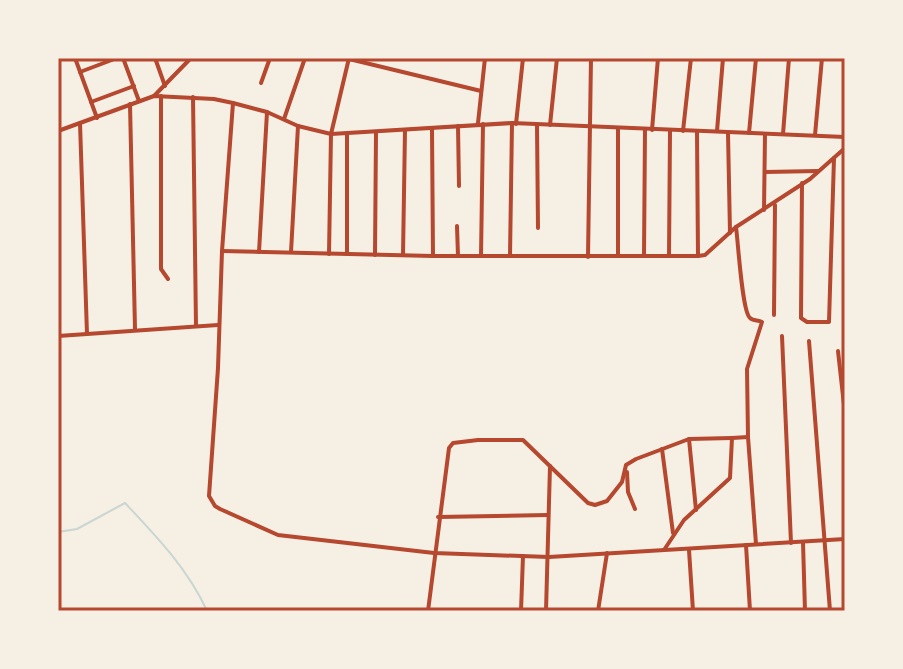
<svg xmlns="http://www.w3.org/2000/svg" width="903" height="669" font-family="'PT Sans',sans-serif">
	<rect width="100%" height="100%" fill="#f6efe4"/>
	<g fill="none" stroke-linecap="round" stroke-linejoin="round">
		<path stroke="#c9d6d2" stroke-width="2" d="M 58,532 L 77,529 L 125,503 C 156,536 188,569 207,611"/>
		<g stroke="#b5482f" stroke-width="4">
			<path d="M 75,58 L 97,118"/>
			<path d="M 123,58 L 139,101"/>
			<path d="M 155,58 L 165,86"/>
			<path d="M 345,58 L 481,91"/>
			<path d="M 80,72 L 117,58"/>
			<path d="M 261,83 L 270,58"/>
			<path d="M 154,96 L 191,58"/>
			<path d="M 161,96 L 161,269 L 168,279"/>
			<path d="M 193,97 L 196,326"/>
			<path d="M 91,102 L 134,86"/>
			<path d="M 233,103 L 267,112 L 298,126 L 331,134 L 512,123 L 845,137"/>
			<path d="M 130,104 L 135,329"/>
			<path d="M 284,119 L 305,58"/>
			<path d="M 80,123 L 87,334"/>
			<path d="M 478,123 L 485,58"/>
			<path d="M 516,124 L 523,58"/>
			<path d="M 537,125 L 538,228"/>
			<path d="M 550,125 L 557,58"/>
			<path d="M 458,126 L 459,186"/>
			<path d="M 432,129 L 433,256"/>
			<path d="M 618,129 L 618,256"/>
			<path d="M 652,130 L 658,58"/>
			<path d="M 58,131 L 154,96 L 214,99 L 233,103 L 222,251 L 218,368 L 209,496 L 215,506 L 220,509 L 278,535 L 434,553 L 549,557 L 845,539"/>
			<path d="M 683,131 L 691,58"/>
			<path d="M 717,131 L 723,58"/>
			<path d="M 697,132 L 698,256"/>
			<path d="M 728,133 L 730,233"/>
			<path d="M 749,133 L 756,58"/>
			<path d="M 783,134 L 789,58"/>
			<path d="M 815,135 L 822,58"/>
			<path d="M 765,172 L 818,171"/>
			<path d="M 802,183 L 801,318 L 807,322 L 829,322 L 834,158"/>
			<path d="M 764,210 L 765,134"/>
			<path d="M 457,226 L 458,256"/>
			<path d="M 736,227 C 738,240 742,312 750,318 C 753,321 758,320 762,322 L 747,369 L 748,437 L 756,544"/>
			<path d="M 222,251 L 433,256 L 698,256 L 705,255 L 736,227 L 810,179 L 845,148"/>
			<path d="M 259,252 L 267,112"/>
			<path d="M 291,252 L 298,126"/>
			<path d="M 329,254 L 331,134 L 349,58"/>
			<path d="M 347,254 L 347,133"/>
			<path d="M 375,255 L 376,132"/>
			<path d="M 403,255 L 405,130"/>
			<path d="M 644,255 L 645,130"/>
			<path d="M 481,256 L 483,124"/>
			<path d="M 510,256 L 512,123"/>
			<path d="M 669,256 L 670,131"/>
			<path d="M 588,257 L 591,58"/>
			<path d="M 774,315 L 775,205"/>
			<path d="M 58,336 L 218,325"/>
			<path d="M 782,336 L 791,543"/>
			<path d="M 809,341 L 830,611"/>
			<path d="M 838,351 L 845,414"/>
			<path d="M 689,439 L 696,510"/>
			<path d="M 662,449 L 673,533"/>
			<path d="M 627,472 L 628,492 L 635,509"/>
			<path d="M 438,517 L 548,515"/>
			<path d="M 803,542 L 805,611"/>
			<path d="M 746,545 L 750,611"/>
			<path d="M 664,550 L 684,520 L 730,478 L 732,438 L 748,437"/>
			<path d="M 689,550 L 693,611"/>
			<path d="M 428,611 L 449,448 L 453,443 L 478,440 L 523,440 L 588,503 L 595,505 L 607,501 L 622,482 L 626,465 L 636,459 L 689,439 L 732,438"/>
			<path d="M 521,611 L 523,556"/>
			<path d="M 546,611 L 550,466"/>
			<path d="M 598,611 L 607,553"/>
		</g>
	</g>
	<rect width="903" height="669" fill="none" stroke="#f6efe4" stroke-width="120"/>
	<rect x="60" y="60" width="783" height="549" fill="none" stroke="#b5482f" stroke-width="3"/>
</svg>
